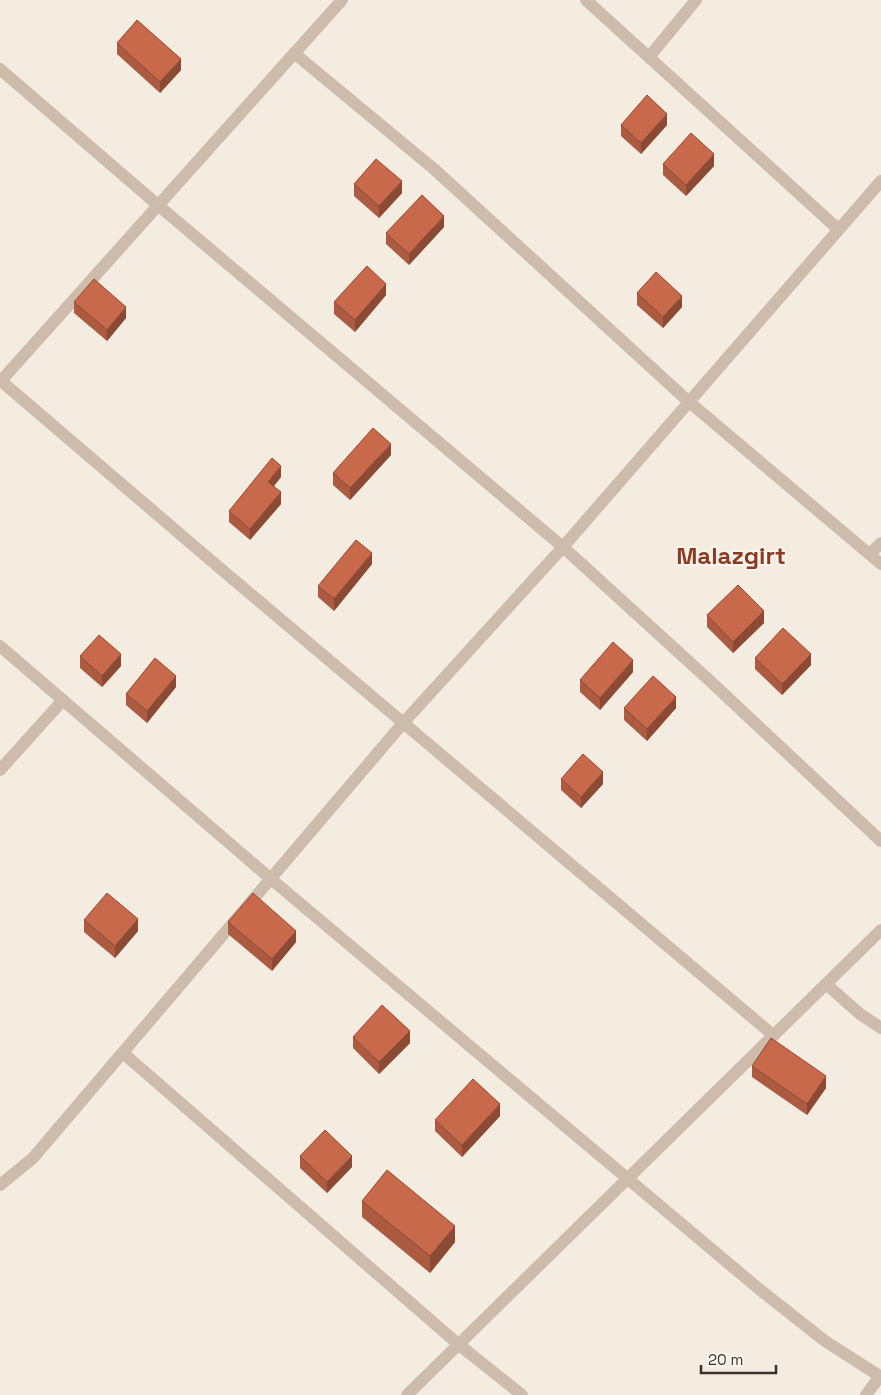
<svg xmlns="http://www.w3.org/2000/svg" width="881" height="1395" font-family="'Space Grotesk',sans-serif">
	<rect width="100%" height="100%" fill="#f4ebe1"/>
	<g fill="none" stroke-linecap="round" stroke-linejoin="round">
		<g stroke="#cdbbac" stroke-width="12">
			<path d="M 586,0 L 838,229"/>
			<path d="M 294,53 L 434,169 L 688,401 L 881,564"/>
			<path d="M 649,57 L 696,0"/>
			<path d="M 0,69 L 159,206 L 563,547 L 709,680 L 881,841"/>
			<path d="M 0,380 L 208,558 L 773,1035"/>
			<path d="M 0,382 L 342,0"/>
			<path d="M 870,554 L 881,543"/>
			<path d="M 0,646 L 271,879 L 759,1289 L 825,1341 L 881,1377"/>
			<path d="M 0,770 L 63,700"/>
			<path d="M 826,984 L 860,1014 L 881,1028"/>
			<path d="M 123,1053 L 458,1344 L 522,1395"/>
			<path d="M 0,1185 L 33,1158 L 404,722 L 563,547 L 881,181"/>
			<path d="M 407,1395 L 881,930"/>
			<path d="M 866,1395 L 880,1376"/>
		</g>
	</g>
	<g fill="#ac5a40">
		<path d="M 117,43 L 181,70 L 160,93 L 117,54 Z"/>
		<path d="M 621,125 L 667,125 L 641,154 L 621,136 Z"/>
		<path d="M 663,164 L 714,166 L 686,196 L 663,175 Z"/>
		<path d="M 354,184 L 402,193 L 379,218 L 354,196 Z"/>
		<path d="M 444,227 L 409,265 L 386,244 L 386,233 Z"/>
		<path d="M 637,293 L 682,307 L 663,328 L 637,305 Z"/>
		<path d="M 386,295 L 355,332 L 334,314 L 334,302 Z"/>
		<path d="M 74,302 L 126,318 L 107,341 L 74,313 Z"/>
		<path d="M 391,455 L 350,500 L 333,485 L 333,473 Z"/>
		<path d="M 281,477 L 274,486 L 281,504 L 250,540 L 229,522 L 229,511 Z"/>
		<path d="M 372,564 L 334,611 L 318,597 L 318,586 Z"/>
		<path d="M 707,615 L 764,623 L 733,653 L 707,627 Z"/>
		<path d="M 80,656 L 121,666 L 102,687 L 80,668 Z"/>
		<path d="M 755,658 L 811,665 L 782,695 L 755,669 Z"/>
		<path d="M 633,672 L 600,710 L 580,692 L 580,680 Z"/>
		<path d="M 176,687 L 147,723 L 126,705 L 126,694 Z"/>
		<path d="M 624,708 L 676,708 L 647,741 L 624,720 Z"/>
		<path d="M 561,779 L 603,784 L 581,808 L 561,790 Z"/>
		<path d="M 84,920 L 138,931 L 115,958 L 84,932 Z"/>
		<path d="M 228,922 L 296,942 L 272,971 L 228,934 Z"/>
		<path d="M 353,1037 L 410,1043 L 379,1074 L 353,1048 Z"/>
		<path d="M 752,1066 L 826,1088 L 807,1115 L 752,1077 Z"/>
		<path d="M 500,1116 L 462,1157 L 435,1131 L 435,1120 Z"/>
		<path d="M 300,1156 L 352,1167 L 327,1193 L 300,1168 Z"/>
		<path d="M 362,1201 L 455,1242 L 430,1273 L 362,1217 Z"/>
	</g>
	<g fill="#8c4a34">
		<path d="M 181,59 L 181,70 L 160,93 L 160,82 Z"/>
		<path d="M 667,114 L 667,125 L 641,154 L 641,143 Z"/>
		<path d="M 714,154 L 714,166 L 686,196 L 686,185 Z"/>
		<path d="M 402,181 L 402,193 L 379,218 L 379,206 Z"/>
		<path d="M 444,216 L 444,227 L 409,265 L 409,254 Z"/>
		<path d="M 386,284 L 386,295 L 355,332 L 355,320 Z"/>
		<path d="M 682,296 L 682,307 L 663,328 L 663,317 Z"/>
		<path d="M 126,307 L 126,318 L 107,341 L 107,330 Z"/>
		<path d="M 391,444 L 391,455 L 350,500 L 350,488 Z"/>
		<path d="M 281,466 L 281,477 L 268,493 L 268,482 Z"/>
		<path d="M 281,492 L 281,504 L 250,540 L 250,529 Z"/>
		<path d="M 372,553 L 372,564 L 334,611 L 334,599 Z"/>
		<path d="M 764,611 L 764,623 L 733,653 L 733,642 Z"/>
		<path d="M 121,654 L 121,666 L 102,687 L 102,676 Z"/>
		<path d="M 811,654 L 811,665 L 782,695 L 782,684 Z"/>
		<path d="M 633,660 L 633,672 L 600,710 L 600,698 Z"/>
		<path d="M 176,676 L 176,687 L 147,723 L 147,711 Z"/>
		<path d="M 676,697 L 676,708 L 647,741 L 647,729 Z"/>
		<path d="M 603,772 L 603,784 L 581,808 L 581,797 Z"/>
		<path d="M 138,919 L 138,931 L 115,958 L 115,946 Z"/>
		<path d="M 296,931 L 296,942 L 272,971 L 272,959 Z"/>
		<path d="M 410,1031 L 410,1043 L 379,1074 L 379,1062 Z"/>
		<path d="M 826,1076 L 826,1088 L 807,1115 L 807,1104 Z"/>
		<path d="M 500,1104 L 500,1116 L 462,1157 L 462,1145 Z"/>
		<path d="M 352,1156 L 352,1167 L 327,1193 L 327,1182 Z"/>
		<path d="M 455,1226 L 455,1242 L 430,1273 L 430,1256 Z"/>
	</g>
	<g fill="#c8694b" stroke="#8c4a34">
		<path d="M 137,20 L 181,59 L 160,82 L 117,43 Z"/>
		<path d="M 647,95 L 667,114 L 641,143 L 621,125 Z"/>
		<path d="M 691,133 L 714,154 L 686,185 L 663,164 Z"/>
		<path d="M 376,159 L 402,181 L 379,206 L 354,184 Z"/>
		<path d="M 422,195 L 444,216 L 409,254 L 386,233 Z"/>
		<path d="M 367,266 L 386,284 L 355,320 L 334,302 Z"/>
		<path d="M 656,272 L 682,296 L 663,317 L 637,293 Z"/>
		<path d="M 94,279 L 126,307 L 107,330 L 74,302 Z"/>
		<path d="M 373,428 L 391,444 L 350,488 L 333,473 Z"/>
		<path d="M 272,458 L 281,466 L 268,482 L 281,492 L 250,529 L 229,511 Z"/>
		<path d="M 356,540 L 372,553 L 334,599 L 318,586 Z"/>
		<path d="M 738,585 L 764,611 L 733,642 L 707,615 Z"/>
		<path d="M 783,628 L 811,654 L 782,684 L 755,658 Z"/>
		<path d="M 99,635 L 121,654 L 102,676 L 80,656 Z"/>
		<path d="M 613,642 L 633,660 L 600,698 L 580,680 Z"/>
		<path d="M 155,658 L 176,676 L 147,711 L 126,694 Z"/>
		<path d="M 653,676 L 676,697 L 647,729 L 624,708 Z"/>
		<path d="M 583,754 L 603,772 L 581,797 L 561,779 Z"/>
		<path d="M 107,893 L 138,919 L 115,946 L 84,920 Z"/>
		<path d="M 253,893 L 296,931 L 272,959 L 228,922 Z"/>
		<path d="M 382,1005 L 410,1031 L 379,1062 L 353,1037 Z"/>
		<path d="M 771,1038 L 826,1076 L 807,1104 L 752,1066 Z"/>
		<path d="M 473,1079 L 500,1104 L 462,1145 L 435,1120 Z"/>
		<path d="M 325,1130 L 352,1156 L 327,1182 L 300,1156 Z"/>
		<path d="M 387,1170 L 455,1226 L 430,1256 L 362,1201 Z"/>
	</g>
	<g text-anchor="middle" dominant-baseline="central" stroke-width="4" stroke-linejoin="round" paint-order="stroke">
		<g font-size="24" font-weight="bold" fill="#8c3b22" stroke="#fbf5ee">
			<text x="731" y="555">Malazgirt</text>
		</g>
	</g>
	<path d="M701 1365v8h75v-8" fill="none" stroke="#3b302b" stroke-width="2.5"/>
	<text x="708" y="1365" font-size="15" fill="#3b302b" stroke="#fbf5ee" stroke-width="4" paint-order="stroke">20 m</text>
</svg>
